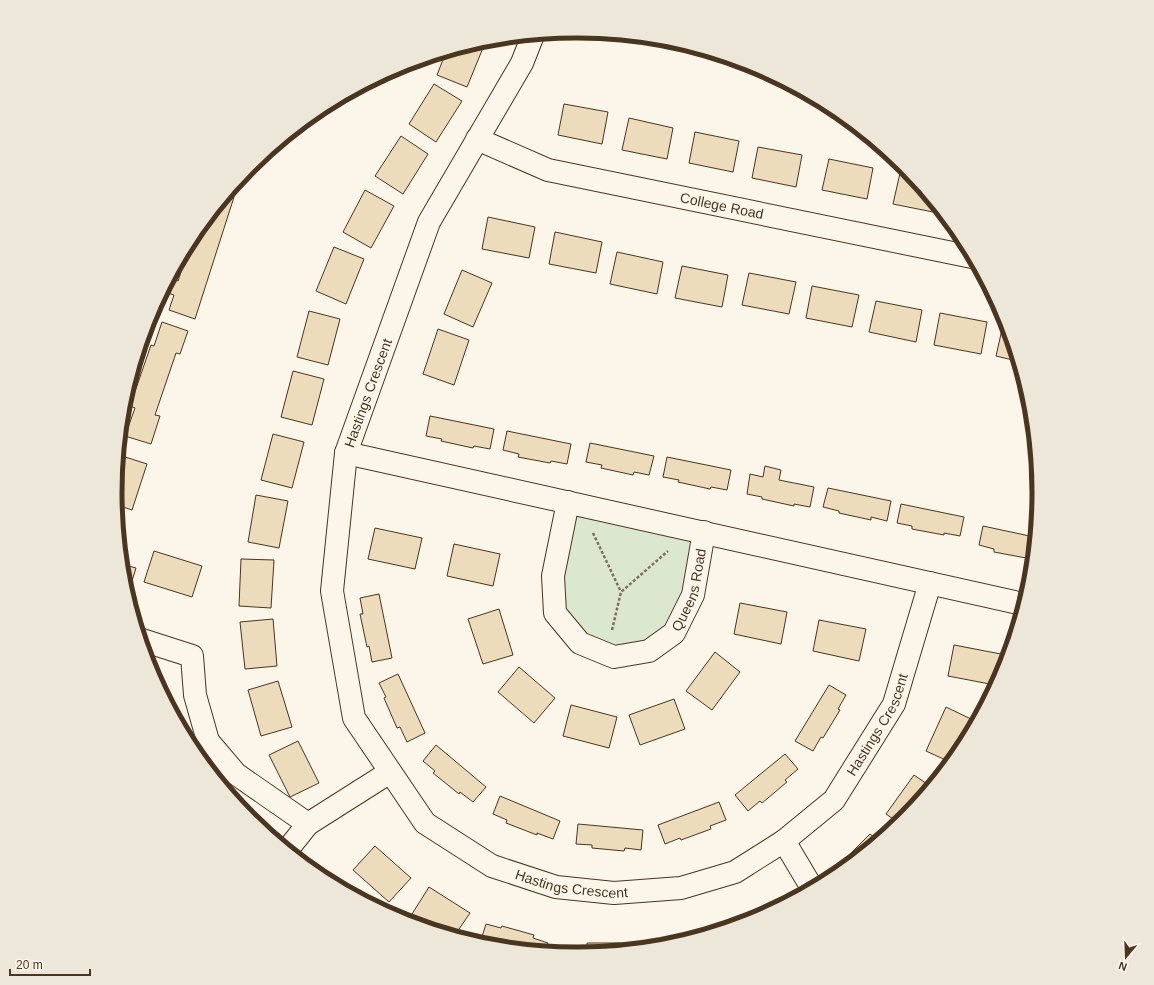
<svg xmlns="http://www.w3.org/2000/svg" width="1154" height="985" font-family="Helvetica,sans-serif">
	<rect width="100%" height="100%" fill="#fbf6e9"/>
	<path fill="#dce7d0" stroke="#887966" d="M 568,502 L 704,532 L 674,633 L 614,657 L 555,613 Z"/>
	<g fill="#ecdcbc" stroke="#4a3520">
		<path d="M 482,41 L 485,43 L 467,87 L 437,75 L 446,52 Z"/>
		<path d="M 434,84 L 462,101 L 436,142 L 409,124 Z"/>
		<path d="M 564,104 L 608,112 L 602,144 L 558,135 Z"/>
		<path d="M 629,118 L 673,128 L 667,159 L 622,150 Z"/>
		<path d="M 695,132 L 739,141 L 733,172 L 689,163 Z"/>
		<path d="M 401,136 L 428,154 L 403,194 L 375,176 Z"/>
		<path d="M 758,147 L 802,155 L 796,187 L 752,178 Z"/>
		<path d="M 829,159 L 873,168 L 867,199 L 822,190 Z"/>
		<path d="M 900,173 L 911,175 L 939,209 L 938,213 L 893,204 Z"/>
		<path d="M 365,190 L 394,206 L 371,248 L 343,232 Z"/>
		<path d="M 227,195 L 234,197 L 195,319 L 169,310 L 174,295 L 167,293 L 171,278 L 178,281 L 193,236 Z"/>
		<path d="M 488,217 L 535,227 L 529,258 L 482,249 Z"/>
		<path d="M 555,232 L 602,242 L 596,273 L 549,264 Z"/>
		<path d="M 334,247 L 364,259 L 346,304 L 316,291 Z"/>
		<path d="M 617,252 L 663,262 L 657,294 L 610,284 Z"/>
		<path d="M 682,266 L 728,275 L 722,307 L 675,298 Z"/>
		<path d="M 462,270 L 492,283 L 473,327 L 444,314 Z"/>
		<path d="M 749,273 L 796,282 L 789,314 L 742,305 Z"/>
		<path d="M 812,286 L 859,295 L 852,327 L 806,318 Z"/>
		<path d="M 876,301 L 922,310 L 916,342 L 869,332 Z"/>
		<path d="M 309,311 L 340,319 L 328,365 L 297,357 Z"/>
		<path d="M 940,313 L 987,322 L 981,354 L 934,345 Z"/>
		<path d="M 162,322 L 188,331 L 180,354 L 176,353 L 155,415 L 160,416 L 151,444 L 125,436 L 135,408 L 130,406 L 151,345 L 154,346 Z"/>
		<path d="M 1003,325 L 1006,325 L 1017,361 L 996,356 Z"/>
		<path d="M 438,329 L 469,340 L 454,385 L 423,374 Z"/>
		<path d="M 293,371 L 324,379 L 312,425 L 281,417 Z"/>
		<path d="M 430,416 L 494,429 L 490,449 L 474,446 L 473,448 L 441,441 L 442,439 L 426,436 Z"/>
		<path d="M 507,431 L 571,444 L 567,464 L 551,461 L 550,463 L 518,457 L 519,454 L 503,450 Z"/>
		<path d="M 273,434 L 304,442 L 292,488 L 261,480 Z"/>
		<path d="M 590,443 L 654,456 L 649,475 L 634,472 L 633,475 L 601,468 L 602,465 L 586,462 Z"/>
		<path d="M 119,455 L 147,464 L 132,510 L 117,505 L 116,492 Z"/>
		<path d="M 667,457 L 731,470 L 727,490 L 711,487 L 710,489 L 678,482 L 679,480 L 663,477 Z"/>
		<path d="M 765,466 L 781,470 L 779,480 L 814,487 L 810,507 L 794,504 L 794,506 L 762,499 L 762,497 L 747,494 L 750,474 L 763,477 Z"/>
		<path d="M 828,488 L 891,501 L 887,521 L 871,517 L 871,520 L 839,513 L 839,511 L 823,507 Z"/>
		<path d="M 256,495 L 288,501 L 279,548 L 248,542 Z"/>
		<path d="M 901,504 L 964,517 L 960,536 L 944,533 L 944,535 L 912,529 L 912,526 L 897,523 Z"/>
		<path d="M 983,526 L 1034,537 L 1032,557 L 1026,556 L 1026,558 L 994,552 L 994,549 L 979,545 Z"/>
		<path d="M 375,528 L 422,538 L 415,569 L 368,559 Z"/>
		<path d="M 454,544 L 500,554 L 493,586 L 447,576 Z"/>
		<path d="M 154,551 L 202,566 L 192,597 L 144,582 Z"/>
		<path d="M 241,559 L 274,560 L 271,608 L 239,606 Z"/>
		<path d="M 122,564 L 136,568 L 128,594 L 124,582 Z"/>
		<path d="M 379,594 L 392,658 L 372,662 L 369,646 L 367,647 L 360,614 L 363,614 L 360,598 Z"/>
		<path d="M 740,603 L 787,612 L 781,644 L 734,634 Z"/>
		<path d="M 499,609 L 513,655 L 483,664 L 468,619 Z"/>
		<path d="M 273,619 L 277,666 L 245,669 L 240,622 Z"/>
		<path d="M 819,620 L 866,629 L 859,661 L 813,651 Z"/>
		<path d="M 954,645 L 1001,654 L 995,685 L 948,676 Z"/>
		<path d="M 715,652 L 740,672 L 712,710 L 686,691 Z"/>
		<path d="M 519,667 L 555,698 L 534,723 L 498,692 Z"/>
		<path d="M 398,674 L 425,733 L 407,742 L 400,727 L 397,728 L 384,698 L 386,697 L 379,683 Z"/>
		<path d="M 278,681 L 292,727 L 261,736 L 248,690 Z"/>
		<path d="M 829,685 L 846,695 L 838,709 L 840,710 L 823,738 L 821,737 L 813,751 L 795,741 Z"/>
		<path d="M 674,699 L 685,729 L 640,745 L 629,715 Z"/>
		<path d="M 571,705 L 617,717 L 609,748 L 563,736 Z"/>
		<path d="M 946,707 L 975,721 L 961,749 L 950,762 L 926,751 Z"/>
		<path d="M 298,741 L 319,783 L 290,797 L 269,755 Z"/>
		<path d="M 436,745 L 486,787 L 473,802 L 460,792 L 459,794 L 433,773 L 435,771 L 423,761 Z"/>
		<path d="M 785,754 L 798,769 L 785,780 L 787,782 L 762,803 L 760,801 L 748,811 L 735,795 Z"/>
		<path d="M 914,775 L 930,786 L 903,819 L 899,823 L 886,814 Z"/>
		<path d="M 500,796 L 560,821 L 553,839 L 537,833 L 537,835 L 506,823 L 507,820 L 493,814 Z"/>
		<path d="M 719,802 L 726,820 L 710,826 L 711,829 L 681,840 L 680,838 L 665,844 L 658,825 Z"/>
		<path d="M 241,807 L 262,819 L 258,825 L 251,819 Z"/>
		<path d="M 578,824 L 643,830 L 641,850 L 625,848 L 624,851 L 592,848 L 592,845 L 576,844 Z"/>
		<path d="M 870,834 L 877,840 L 840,871 L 837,867 Z"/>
		<path d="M 375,846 L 411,878 L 389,902 L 353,870 Z"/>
		<path d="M 429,887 L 470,913 L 455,935 L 436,930 L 412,914 Z"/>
		<path d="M 761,915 L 753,919 L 724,928 Z"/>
		<path d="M 486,924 L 501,928 L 502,926 L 534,935 L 533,938 L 548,943 L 546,951 L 488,945 L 480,943 Z"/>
		<path d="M 703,933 L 703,934 L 680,941 L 679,937 Z"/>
		<path d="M 679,937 L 680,941 L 667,945 L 656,946 L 656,942 Z"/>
		<path d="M 587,943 L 620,943 L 620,946 L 636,946 L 636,948 L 577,954 L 571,953 L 571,946 L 587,946 Z"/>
	</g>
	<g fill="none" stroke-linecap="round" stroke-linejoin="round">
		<defs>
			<g id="minor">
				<path id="s1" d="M 533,35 L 522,63 L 429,222 L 346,453 L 332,591 L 354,718 L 425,823 L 492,866 L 556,887 L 614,893 L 681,888 L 735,872 L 784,841 L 834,800 L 894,704 L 930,583"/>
				<path id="s2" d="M 477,139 L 548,170 L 972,257"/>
				<path d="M 346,453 L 1023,604"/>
				<path id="s3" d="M 568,502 L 553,576 L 555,613 L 580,643 L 614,657 L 649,651 L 674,633 L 693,595 L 704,532"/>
				<path d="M 142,640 L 192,656 L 195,695 L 208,741 L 236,774 L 308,824"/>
				<path d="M 784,841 L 812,888"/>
				<path d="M 288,849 L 308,824 L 390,772"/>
			</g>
		</defs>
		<use href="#minor" stroke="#4a3520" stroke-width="24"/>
		<g stroke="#7f6f5c" stroke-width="2.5" stroke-dasharray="3 2" stroke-linecap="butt">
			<path d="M 593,533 L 621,592"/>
			<path d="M 612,630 L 621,592 L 668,551"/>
		</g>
		<use href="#minor" stroke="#fbf6e9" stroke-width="22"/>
	</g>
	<g text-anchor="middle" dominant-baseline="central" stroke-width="3" stroke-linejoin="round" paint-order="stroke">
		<g font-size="14" fill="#4a3520" stroke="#fbf6e9">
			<text stroke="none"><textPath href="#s2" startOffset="255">College Road</textPath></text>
			<text transform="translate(368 393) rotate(-70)">Hastings Crescent</text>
			<text stroke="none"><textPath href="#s3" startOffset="301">Queens Road</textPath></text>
			<text stroke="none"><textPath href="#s1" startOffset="1393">Hastings Crescent</textPath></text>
			<text stroke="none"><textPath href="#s1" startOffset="1016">Hastings Crescent</textPath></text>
		</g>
	</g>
	<path d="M0 0H1154V985H0ZM576 38H578A454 454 0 0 1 1032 492V493A454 454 0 0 1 578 947H576A454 454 0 0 1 122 493V492A454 454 0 0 1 576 38Z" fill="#ede7d9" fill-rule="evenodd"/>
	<path fill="none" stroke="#4a3520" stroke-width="5" d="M576 38H578A454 454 0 0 1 1032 492V493A454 454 0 0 1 578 947H576A454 454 0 0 1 122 493V492A454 454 0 0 1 576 38Z"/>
	<g transform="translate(1126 957) rotate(199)" stroke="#fbf6e9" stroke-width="3" paint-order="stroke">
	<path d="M0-3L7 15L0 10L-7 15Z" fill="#4a3520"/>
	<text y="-6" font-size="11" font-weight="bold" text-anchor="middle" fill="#4a3520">N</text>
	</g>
	<path d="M10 969v6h80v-6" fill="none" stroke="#4a3520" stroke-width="2"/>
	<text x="16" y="969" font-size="12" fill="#4a3520" stroke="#fbf6e9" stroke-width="3" paint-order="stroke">20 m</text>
</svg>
